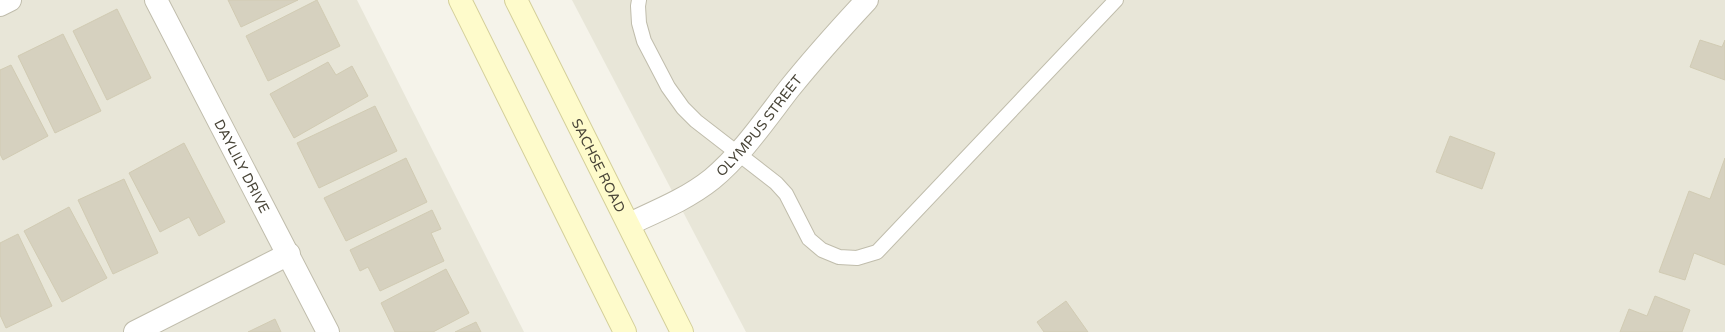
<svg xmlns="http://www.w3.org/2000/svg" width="1725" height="332" font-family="'Varela Round',sans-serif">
	<rect width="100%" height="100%" fill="#f5f3ea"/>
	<g fill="#e8e6d8">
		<path d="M 0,0 L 357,0 L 524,332 L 0,332 Z"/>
		<path d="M 572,0 L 1725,0 L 1725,332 L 746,332 Z"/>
	</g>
	<g fill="#d6d1bf" stroke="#d1cbb3">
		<path d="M 228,0 L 298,0 L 241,27 Z"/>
		<path d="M 317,0 L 340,46 L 268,81 L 246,36 Z"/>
		<path d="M 117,9 L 151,78 L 107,100 L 73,31 Z"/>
		<path d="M 63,34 L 101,111 L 55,133 L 18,56 Z"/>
		<path d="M 1700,40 L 1722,47 L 1725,40 L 1725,80 L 1690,67 Z"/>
		<path d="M 328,62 L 336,75 L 352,66 L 368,96 L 294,138 L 270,94 Z"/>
		<path d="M 11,65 L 48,136 L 3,160 L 0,154 L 0,70 Z"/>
		<path d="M 375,106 L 397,151 L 319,188 L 297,143 Z"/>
		<path d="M 1450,136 L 1495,153 L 1482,189 L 1436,172 Z"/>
		<path d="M 184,143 L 225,222 L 199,236 L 189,217 L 160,232 L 129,173 Z"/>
		<path d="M 406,158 L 427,202 L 346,241 L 324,198 Z"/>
		<path d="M 1725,158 L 1725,265 L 1694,253 L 1685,280 L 1659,272 L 1689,191 L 1710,199 Z"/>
		<path d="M 124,179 L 158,253 L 113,274 L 78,200 Z"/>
		<path d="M 69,207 L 107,278 L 62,302 L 24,231 Z"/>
		<path d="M 432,210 L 441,229 L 431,233 L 444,261 L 380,291 L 368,267 L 360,271 L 350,250 Z"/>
		<path d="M 18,234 L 52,306 L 6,328 L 0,315 L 0,243 Z"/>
		<path d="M 446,269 L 469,313 L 433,332 L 395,332 L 381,303 Z"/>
		<path d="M 1655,296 L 1690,310 L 1682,332 L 1620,332 L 1629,309 L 1647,316 Z"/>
		<path d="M 1066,301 L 1088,332 L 1044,332 L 1037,322 Z"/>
		<path d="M 275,319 L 281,332 L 248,332 Z"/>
		<path d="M 476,322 L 481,332 L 455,332 Z"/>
	</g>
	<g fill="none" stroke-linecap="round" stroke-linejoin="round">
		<defs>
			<path id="service" d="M 639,0 L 638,6 L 639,23 L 644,41 L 668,87 L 683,108 L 696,121 L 776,183 L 786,194 L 809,239 L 822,250 L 839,257 L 857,258 L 877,252 L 1116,0"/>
			<g id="minor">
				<path id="s1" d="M 156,0 L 328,332"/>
				<path d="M 0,5 L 10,0"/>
				<path id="s2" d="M 629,224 C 657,211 687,199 712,179 C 742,154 765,120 789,89 C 814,58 840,29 867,0"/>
				<path d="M 135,332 L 289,254"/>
			</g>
			<g id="secondary">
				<path d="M 460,0 L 625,332"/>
				<path id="s3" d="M 516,0 L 682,332"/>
			</g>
		</defs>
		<use href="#service" stroke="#c0bdac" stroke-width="16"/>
		<use href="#minor" stroke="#c0bdac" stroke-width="24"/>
		<use href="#secondary" stroke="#d4cf9a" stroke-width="24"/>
		<use href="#service" stroke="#fff" stroke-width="14"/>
		<use href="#minor" stroke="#fff" stroke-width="22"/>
		<use href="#secondary" stroke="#fefbcb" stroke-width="22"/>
	</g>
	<g text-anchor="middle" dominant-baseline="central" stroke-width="3.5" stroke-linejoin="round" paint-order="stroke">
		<g font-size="14" fill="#494538" stroke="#fff">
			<text stroke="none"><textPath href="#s2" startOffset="166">OLYMPUS STREET</textPath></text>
			<text stroke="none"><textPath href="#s1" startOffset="187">DAYLILY DRIVE</textPath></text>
			<text stroke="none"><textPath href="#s3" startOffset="185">SACHSE ROAD</textPath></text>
		</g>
	</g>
</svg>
